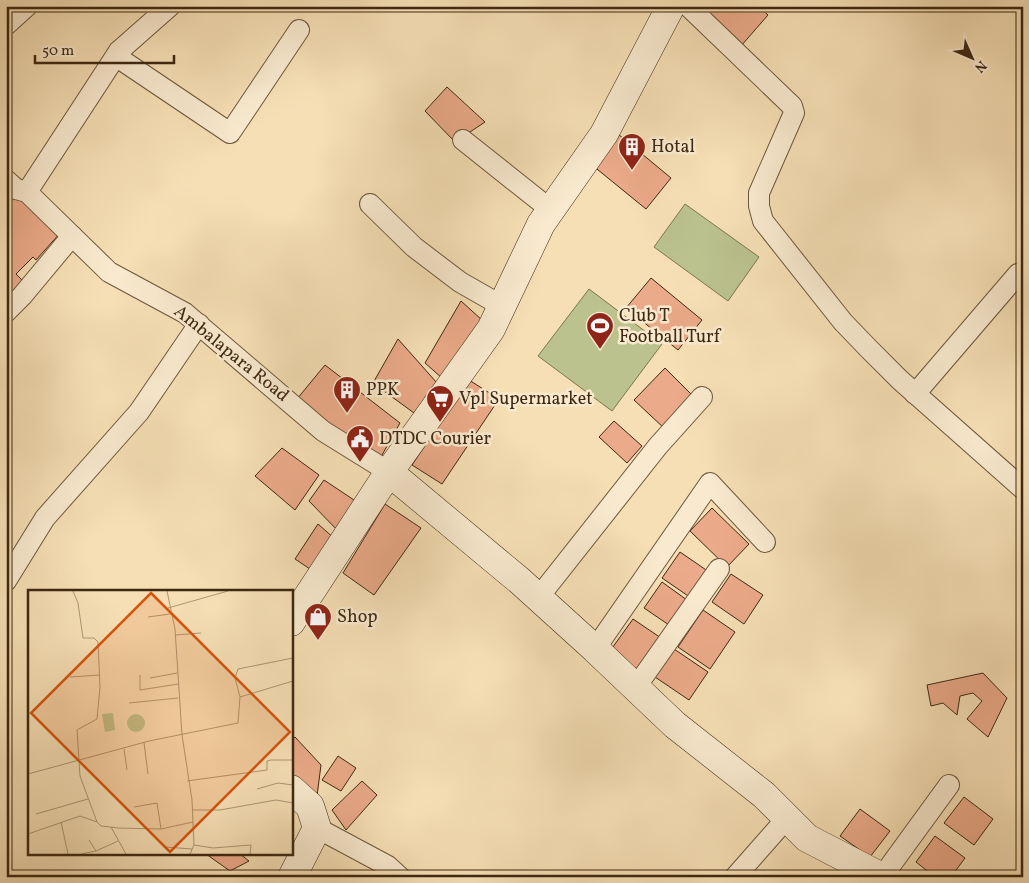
<svg xmlns="http://www.w3.org/2000/svg" width="1029" height="883" font-family="Vollkorn,serif">
	<rect width="100%" height="100%" fill="#f6dfb5"/>
	<filter id="stains"><feTurbulence type="fractalNoise" baseFrequency=".004" numOctaves="4"/><feColorMatrix values="0 0 0 0 .2 0 0 0 0 .09 0 0 0 0 .02 0 0 0 .5 -.17"/></filter>
	<radialGradient id="worn" r=".72"><stop offset=".6" stop-color="#630" stop-opacity="0"/><stop offset="1" stop-color="#630" stop-opacity=".3"/></radialGradient>
	<g fill="#bbc28e" stroke="#7c7550">
		<path d="M 685,204 L 759,257 L 728,301 L 654,247 Z"/>
		<path d="M 589,289 L 662,344 L 612,411 L 538,356 Z"/>
	</g>
	<g fill="#ebaa89" stroke="#3e2812">
		<path d="M 695,6 L 758,6 L 768,15 L 741,46 Z"/>
		<path d="M 447,87 L 485,122 L 455,142 L 425,111 Z"/>
		<path d="M 618,134 L 671,178 L 646,209 L 592,165 Z"/>
		<path d="M 19,193 L 61,232 L 36,260 L 33,257 L 16,274 L 24,282 L 6,301 L 6,207 Z"/>
		<path d="M 651,278 L 702,320 L 678,350 L 626,308 Z"/>
		<path d="M 461,301 L 482,320 L 442,378 L 425,363 Z"/>
		<path d="M 398,339 L 437,383 L 414,413 L 373,383 Z"/>
		<path d="M 325,365 L 400,423 L 377,464 L 292,405 Z"/>
		<path d="M 665,368 L 695,398 L 665,429 L 634,400 Z"/>
		<path d="M 469,380 L 499,399 L 442,484 L 412,465 Z"/>
		<path d="M 614,421 L 642,446 L 627,463 L 599,437 Z"/>
		<path d="M 282,448 L 319,475 L 295,510 L 255,476 Z"/>
		<path d="M 324,480 L 360,504 L 341,534 L 309,501 Z"/>
		<path d="M 385,504 L 421,528 L 374,595 L 343,573 Z"/>
		<path d="M 712,508 L 749,544 L 727,567 L 690,531 Z"/>
		<path d="M 318,524 L 335,539 L 316,573 L 295,559 Z"/>
		<path d="M 680,552 L 712,574 L 694,600 L 662,578 Z"/>
		<path d="M 731,574 L 763,595 L 744,624 L 712,602 Z"/>
		<path d="M 662,582 L 687,600 L 669,625 L 644,608 Z"/>
		<path d="M 703,610 L 735,632 L 710,669 L 678,647 Z"/>
		<path d="M 633,619 L 664,640 L 641,672 L 610,651 Z"/>
		<path d="M 674,649 L 708,672 L 689,700 L 655,677 Z"/>
		<path d="M 983,673 L 1007,698 L 988,737 L 967,719 L 982,701 L 973,693 L 960,696 L 957,715 L 943,703 L 931,706 L 927,685 Z"/>
		<path d="M 295,737 L 321,765 L 317,796 L 291,774 L 291,740 Z"/>
		<path d="M 338,756 L 356,768 L 341,791 L 322,780 Z"/>
		<path d="M 362,781 L 377,795 L 346,830 L 332,810 Z"/>
		<path d="M 964,797 L 993,819 L 974,845 L 944,823 Z"/>
		<path d="M 860,809 L 890,831 L 870,857 L 840,836 Z"/>
		<path d="M 935,836 L 965,858 L 951,877 L 935,877 L 916,862 Z"/>
		<path d="M 206,854 L 240,854 L 249,861 L 230,871 Z"/>
	</g>
	<g fill="none" stroke-linecap="round" stroke-linejoin="round">
		<defs>
			<g id="minor">
				<path d="M 688,6 L 792,106 L 794,113 L 759,193 L 759,206 L 763,221 L 843,322 L 868,348 L 900,380 L 1023,489"/>
				<path d="M 6,25 L 27,6"/>
				<path d="M 119,51 L 123,61 L 230,133 L 299,30"/>
				<path d="M 463,140 L 551,210"/>
				<path d="M 6,180 L 16,189 L 27,192 L 109,272 L 185,313 L 323,431 L 389,472"/>
				<path d="M 27,192 L 119,51 L 170,6"/>
				<path d="M 370,204 L 414,247 L 460,282 L 502,306"/>
				<path d="M 6,312 L 22,296 L 72,236"/>
				<path d="M 915,394 L 1018,274"/>
				<path d="M 6,581 L 45,518 L 139,412 L 199,324"/>
				<path d="M 538,598 L 658,446 L 702,397"/>
				<path d="M 595,649 L 710,483 L 765,542"/>
				<path d="M 636,687 L 719,569"/>
				<path d="M 317,828 L 388,866 L 400,877"/>
				<path d="M 735,877 L 787,818"/>
				<path d="M 882,877 L 949,785"/>
			</g>
			<g id="secondary">
				<path d="M 389,472 L 520,581 L 595,649 L 675,725 L 764,795 L 807,838 L 882,877"/>
				<path d="M 291,622 L 389,472 L 491,329 L 541,224 L 604,134 L 671,6"/>
				<path d="M 291,789 L 310,806 L 317,828 L 292,877"/>
			</g>
		</defs>
		<use href="#minor" stroke="#6c563b" stroke-width="22"/>
		<use href="#secondary" stroke="#3e2812" stroke-width="29"/>
		<use href="#minor" stroke="#f9eacf" stroke-width="20"/>
		<use href="#secondary" stroke="#f9eacf" stroke-width="28"/>
	</g>
	<defs>
		<symbol id="building-pin" viewBox="-11 -11 22 30"><path d="M0 17L-7.5 6A9.5 9.5 0 1 1 7.5 6Z" fill="#8f2418" stroke="#f9eacf"/><path d="M-4-6H4V6H1V3H-1V6H-4ZM-2.5-4.3h1.7v1.8h-1.7ZM.8-4.3h1.7v1.8H.8ZM-2.5-1h1.7V.8h-1.7ZM.8-1h1.7V.8H.8Z" fill="#fff"/></symbol>
		<symbol id="stadium-pin" viewBox="-11 -11 22 30"><path d="M0 17L-7.5 6A9.5 9.5 0 1 1 7.5 6Z" fill="#8f2418" stroke="#f9eacf"/><path d="M0-5a6.5 5 0 1 0 0 10a6.5 5 0 1 0 0-10ZM-3.5-1.8h7v3.6h-7Z" fill="#fff"/></symbol>
		<symbol id="supermarket-pin" viewBox="-11 -11 22 30"><path d="M0 17L-7.5 6A9.5 9.5 0 1 1 7.5 6Z" fill="#8f2418" stroke="#f9eacf"/><path d="M-6-5.5h2.5l.6 2H6L4.5 2H-2.5L-4.4-4H-6ZM-1.5 3.2a1.3 1.3 0 1 0 .1 0ZM3 3.2a1.3 1.3 0 1 0 .1 0Z" fill="#fff"/></symbol>
		<symbol id="civic-pin" viewBox="-11 -11 22 30"><path d="M0 17L-7.5 6A9.5 9.5 0 1 1 7.5 6Z" fill="#8f2418" stroke="#f9eacf"/><path d="M-.6-6.5H3V-4.5H.6V-3L4-1V1h2V6H-6V1h2V-1L-.6-3ZM-1.2 2.5V6h2.4V2.5Z" fill="#fff"/></symbol>
		<symbol id="shop-pin" viewBox="-11 -11 22 30"><path d="M0 17L-7.5 6A9.5 9.5 0 1 1 7.5 6Z" fill="#8f2418" stroke="#f9eacf"/><path d="M-5-2.5h2.3a2.7 3.5 0 0 1 5.4 0H5L5.5 6h-11ZM-1.5-2.5h3a1.5 2.3 0 0 0-3 0Z" fill="#fff"/></symbol>
	</defs>
	<g fill-rule="evenodd">
		<use href="#building-pin" x="616" y="131" width="32" height="43"/>
		<use href="#stadium-pin" x="584" y="310" width="32" height="43"/>
		<use href="#building-pin" x="331" y="374" width="32" height="43"/>
		<use href="#supermarket-pin" x="424" y="383" width="32" height="43"/>
		<use href="#civic-pin" x="344" y="423" width="32" height="43"/>
		<use href="#shop-pin" x="302" y="601" width="32" height="43"/>
	</g>
	<g text-anchor="middle" dominant-baseline="central" stroke-width="5" stroke-linejoin="round" paint-order="stroke">
		<g font-size="18" fill="#3e2812" stroke="#f9eacf" text-anchor="start">
			<text x="651" y="147">Hotal</text>
			<text x="619" y="316">Club T<tspan x="619" dy="21">Football Turf</tspan></text>
			<text x="366" y="390">PPK</text>
			<text x="459" y="399">Vpl Supermarket</text>
			<text x="379" y="439">DTDC Courier</text>
			<text x="337" y="617">Shop</text>
		</g>
		<g font-size="18" fill="#3e2812" stroke="#f9eacf">
			<text transform="translate(231 354) rotate(39)">Ambalapara Road</text>
		</g>
	</g>
	<g transform="translate(28 590)">
		<rect width="265" height="265" fill="#f6dfb5"/>
		<path d="M 85,123 L 87,140 L 77,142 L 74,124 ZM99 133a9 9 0 1 1 18 0a9 9 0 1 1-18 0Z" fill="#bbc28e"/>
		<path fill="none" stroke="#ac9674" stroke-width="1" d="M 45,1 L 50,13 L 55,48 L 66,48 L 70,52 L 72,97 L 69,129 L 49,140 L 52,186 L 69,232 L 73,236 L 90,238 L 133,239 L 165,232M 139,1 L 147,39 L 154,145M 140,18 L 200,1M 120,27 L 142,24M 147,45 L 173,43M 112,85 L 112,100 L 150,94M 42,87 L 72,85M 122,88 L 149,83M 212,107 L 207,88 L 210,79 L 265,68M 101,113 L 150,108M 154,145 L 164,210 L 166,255 L 162,264M 116,153 L 120,184M 96,159 L 99,180M 0,184 L 121,151 L 210,133 L 212,107 L 265,91M 159,191 L 239,180 L 239,171 L 243,170 L 265,170M 229,199 L 250,193 L 265,195M 106,217 L 129,213 L 133,239M 165,220 L 192,220 L 248,210 L 265,213M 8,224 L 60,209M 33,232 L 40,264M 83,237 L 98,264M 0,244 L 52,226 L 69,232M 61,250 L 68,261 L 90,251M 166,255 L 185,258 L 223,255 L 222,264M 137,257 L 164,259M 53,264 L 68,261"/>
		<path fill="#d7540d" fill-opacity="0.15" stroke="#d7540d" stroke-width="2.5" d="M 123,3 L 262,142 L 142,262 L 3,123 Z"/>
		<rect width="265" height="265" fill="none" stroke="#3e2812" stroke-width="2.5"/>
	</g>
	<rect width="1029" height="883" fill="none" stroke="#f6dfb5" stroke-width="25"/>
	<rect x="8" y="8" width="1014" height="868" fill="none" stroke="#3e2812" stroke-width="2.5"/>
	<rect x="12" y="12" width="1004" height="858" fill="none" stroke="#3e2812"/>
	<g transform="translate(972 58) rotate(135)" stroke="#f9eacf" stroke-width="4" paint-order="stroke">
	<path d="M0-4L9 19L0 12L-9 19Z" fill="#3e2812"/>
	<text y="-8" font-size="14" font-weight="bold" text-anchor="middle" fill="#3e2812">N</text>
	</g>
	<path d="M35 55v8h139v-8" fill="none" stroke="#3e2812" stroke-width="2.5"/>
	<text x="42" y="55" font-size="15" fill="#3e2812" stroke="#f9eacf" stroke-width="4" paint-order="stroke">50 m</text>
	<rect width="100%" height="100%" filter="url(#stains)"/>
	<rect width="100%" height="100%" fill="url(#worn)"/>
</svg>
